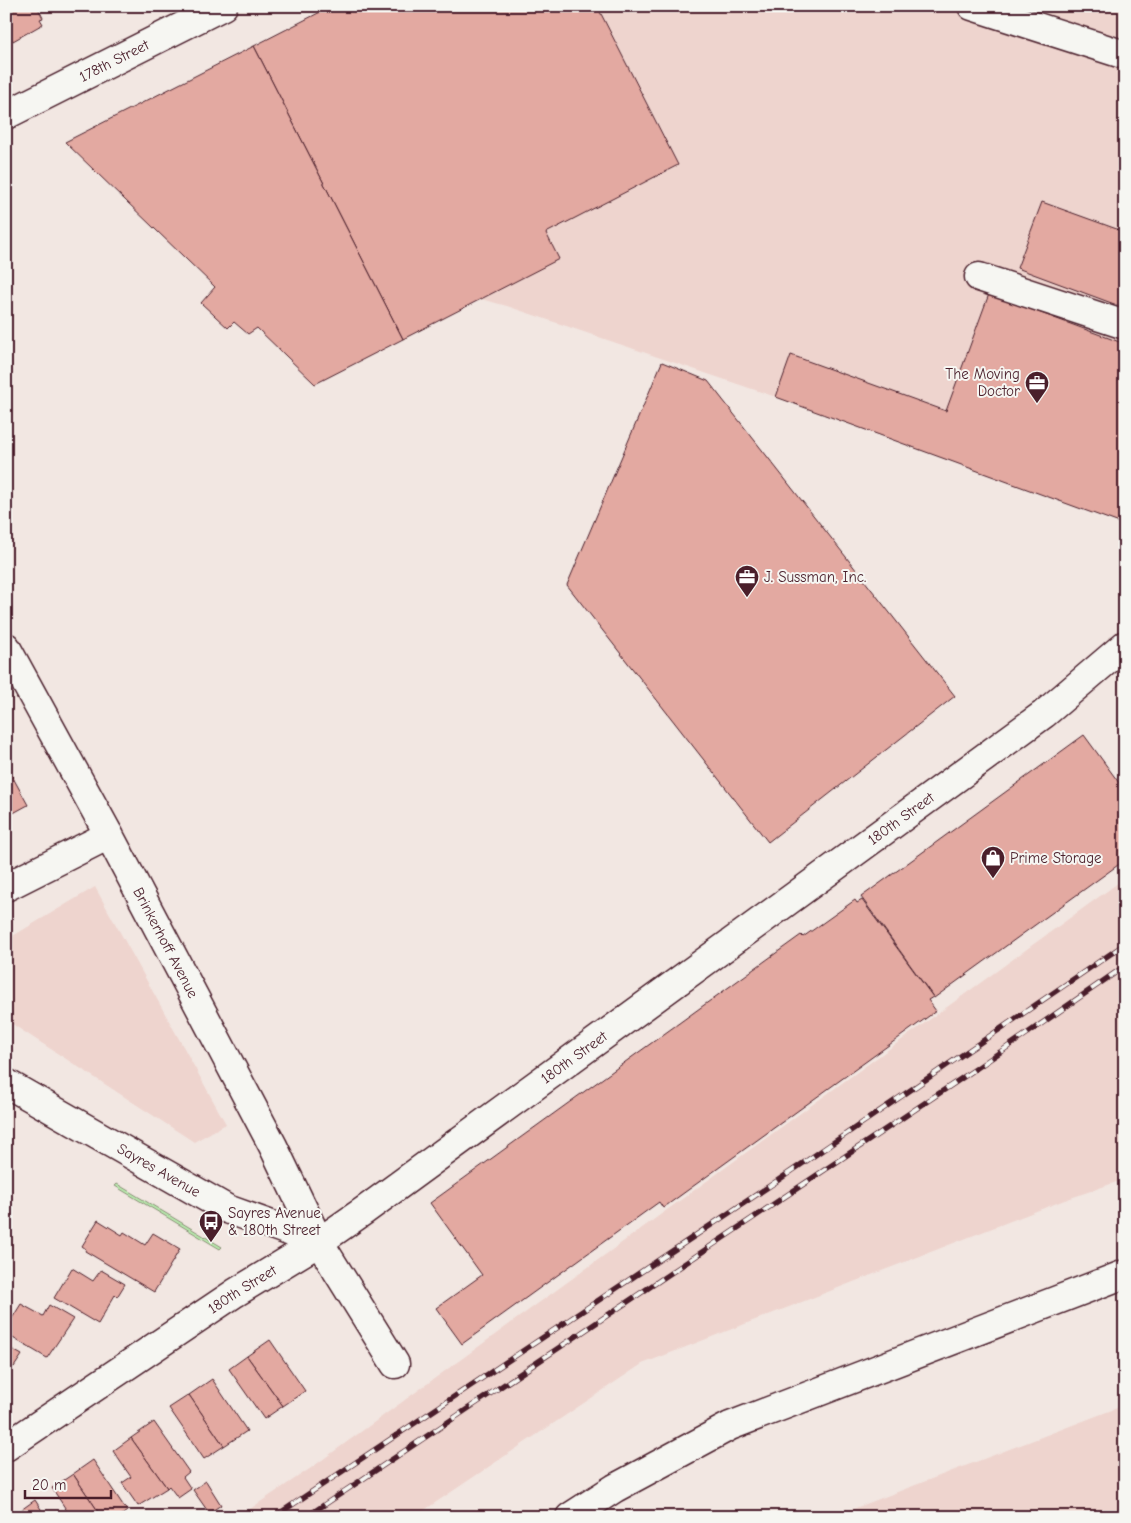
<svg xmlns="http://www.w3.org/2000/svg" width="1131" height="1523" font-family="'Comic Neue',sans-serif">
	<rect width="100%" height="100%" fill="#f2e7e2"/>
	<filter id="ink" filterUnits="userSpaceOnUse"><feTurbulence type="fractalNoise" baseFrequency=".02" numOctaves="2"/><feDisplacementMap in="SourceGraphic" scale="10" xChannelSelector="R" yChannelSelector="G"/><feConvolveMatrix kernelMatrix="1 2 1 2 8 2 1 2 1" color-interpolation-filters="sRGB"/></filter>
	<g filter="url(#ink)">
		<g fill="#eed4ce">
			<path d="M 597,6 L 1125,6 L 1125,525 L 776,397 L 507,306 L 481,299 L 559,259 L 546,233 L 678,165 Z"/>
			<path d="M 1125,878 L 1125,1179 L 1062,1201 L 642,1364 L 414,1517 L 238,1517 L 311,1468 Z"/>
			<path d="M 95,887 L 226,1124 L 194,1142 L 6,1020 L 6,940 Z"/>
			<path d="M 1125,1405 L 1125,1517 L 832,1517 Z"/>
		</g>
		<path fill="#baefb0" stroke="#82876e" d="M 117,1184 L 222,1247 L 220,1249 L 115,1186 Z"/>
		<g fill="#e3a9a1" stroke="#4a1f2b">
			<path d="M 6,6 L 37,6 L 43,18 L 40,19 L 43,24 L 13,41 L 6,31 Z"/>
			<path d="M 54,6 L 67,6 L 56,11 Z"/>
			<path d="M 332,6 L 597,6 L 678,165 L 546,233 L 559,259 L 403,339 L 254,46 Z"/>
			<path d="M 254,46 L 403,339 L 315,384 L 257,328 L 248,334 L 234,322 L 228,328 L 201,303 L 215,287 L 65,142 Z"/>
			<path d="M 1042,202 L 1125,232 L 1125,308 L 1017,268 Z"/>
			<path d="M 989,294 L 1125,344 L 1125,525 L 776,397 L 791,355 L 946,411 Z"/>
			<path d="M 662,362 L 708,381 L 955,696 L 768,842 L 567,585 Z"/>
			<path d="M 1084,735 L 1125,791 L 1125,860 L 934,998 L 861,897 Z"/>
			<path d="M 6,765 L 28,805 L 6,817 Z"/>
			<path d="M 855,900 L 857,903 L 862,900 L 933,997 L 928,1000 L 936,1011 L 663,1208 L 659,1202 L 462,1344 L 436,1308 L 482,1275 L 430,1203 L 801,935 L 803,937 Z"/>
			<path d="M 98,1220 L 122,1235 L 124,1232 L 145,1245 L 153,1233 L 180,1249 L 154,1292 L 85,1251 L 86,1249 L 82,1246 Z"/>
			<path d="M 72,1268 L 93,1281 L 101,1270 L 125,1284 L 117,1297 L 115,1295 L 98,1324 L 54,1298 Z"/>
			<path d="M 21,1304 L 43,1316 L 49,1305 L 73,1319 L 47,1358 L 6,1334 L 6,1328 Z"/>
			<path d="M 270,1340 L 305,1391 L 283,1406 L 247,1356 Z"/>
			<path d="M 6,1346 L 22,1355 L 14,1367 L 12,1366 L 6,1376 Z"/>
			<path d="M 247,1356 L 283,1406 L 264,1419 L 229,1369 Z"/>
			<path d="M 212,1379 L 247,1431 L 224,1446 L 189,1395 Z"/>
			<path d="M 189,1395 L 224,1446 L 204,1459 L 169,1408 Z"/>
			<path d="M 154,1422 L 189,1472 L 183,1477 L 191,1489 L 178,1498 L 169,1486 L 167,1488 L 131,1438 Z"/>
			<path d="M 131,1438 L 167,1488 L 138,1506 L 122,1483 L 131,1477 L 113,1451 Z"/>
			<path d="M 93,1460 L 127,1511 L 119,1517 L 102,1517 L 73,1474 Z"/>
			<path d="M 73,1474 L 102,1517 L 71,1517 L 52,1488 Z"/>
			<path d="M 206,1481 L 221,1505 L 209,1513 L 193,1490 Z"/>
			<path d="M 35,1500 L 46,1517 L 15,1517 L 14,1515 Z"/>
		</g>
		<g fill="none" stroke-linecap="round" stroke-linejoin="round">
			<defs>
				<g id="minor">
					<path d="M 972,6 L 1125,55"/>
					<path id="s1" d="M 6,115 L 223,6"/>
					<path d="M 979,277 L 1125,325"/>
					<path id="s2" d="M 6,647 L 109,835 L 273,1146 L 319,1242 L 395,1364"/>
					<path d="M 6,887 L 109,835"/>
					<path id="s3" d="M 6,1083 L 227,1209 L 319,1242"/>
					<path id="s4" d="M 6,1447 L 235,1293 L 319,1242 L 365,1210 L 1044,714 L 1125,645"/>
					<path d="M 570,1517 L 615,1488 L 730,1426 L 1125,1274"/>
				</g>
			</defs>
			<use href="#minor" stroke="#4a1f2b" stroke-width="31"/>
			<use href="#minor" stroke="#f6f6f2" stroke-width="28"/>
			<defs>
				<g id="rail">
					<path d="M 274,1517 L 774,1183 L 1125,944"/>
					<path d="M 306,1517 L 977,1068 L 1125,966"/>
				</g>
			</defs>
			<use href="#rail" stroke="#4a1f2b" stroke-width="5.5"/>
			<use href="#rail" stroke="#f6f6f2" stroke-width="4" stroke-dasharray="11" stroke-linecap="butt"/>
		</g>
	</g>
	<defs>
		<symbol id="office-pin" viewBox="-11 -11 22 30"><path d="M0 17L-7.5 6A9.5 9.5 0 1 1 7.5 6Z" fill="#4a1f2b" stroke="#f6f6f2"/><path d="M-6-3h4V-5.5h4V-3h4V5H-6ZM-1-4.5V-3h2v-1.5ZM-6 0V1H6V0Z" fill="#fff"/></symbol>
		<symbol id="shop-pin" viewBox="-11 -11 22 30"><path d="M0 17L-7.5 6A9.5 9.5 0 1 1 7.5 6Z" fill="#4a1f2b" stroke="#f6f6f2"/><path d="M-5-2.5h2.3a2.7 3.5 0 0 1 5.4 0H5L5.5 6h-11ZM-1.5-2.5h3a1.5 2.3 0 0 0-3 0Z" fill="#fff"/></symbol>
		<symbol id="bus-pin" viewBox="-11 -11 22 30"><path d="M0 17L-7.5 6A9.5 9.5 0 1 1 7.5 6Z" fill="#4a1f2b" stroke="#f6f6f2"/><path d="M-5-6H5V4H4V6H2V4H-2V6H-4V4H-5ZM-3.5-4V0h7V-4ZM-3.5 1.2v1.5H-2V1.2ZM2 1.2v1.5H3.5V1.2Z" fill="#fff"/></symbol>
	</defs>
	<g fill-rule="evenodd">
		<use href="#office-pin" x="1023" y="369" width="28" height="38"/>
		<use href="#office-pin" x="733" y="563" width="28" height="38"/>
		<use href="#shop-pin" x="979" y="844" width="28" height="38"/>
		<use href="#bus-pin" x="197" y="1208" width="28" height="38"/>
	</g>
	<g text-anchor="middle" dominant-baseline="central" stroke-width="4" stroke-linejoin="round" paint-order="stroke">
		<g font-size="15" fill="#4a1f2b" stroke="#f6f6f2">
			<text stroke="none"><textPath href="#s1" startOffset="121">178th Street</textPath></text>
			<text stroke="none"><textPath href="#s4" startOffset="1094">180th Street</textPath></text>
			<text stroke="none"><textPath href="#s2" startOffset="336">Brinkerhoff Avenue</textPath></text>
			<text stroke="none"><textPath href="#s4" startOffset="689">180th Street</textPath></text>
			<text stroke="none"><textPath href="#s3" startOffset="176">Sayres Avenue</textPath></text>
			<text stroke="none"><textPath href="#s4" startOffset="284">180th Street</textPath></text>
		</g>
		<g font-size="15" fill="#4a1f2b" stroke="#f6f6f2" text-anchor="start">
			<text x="1020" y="374" text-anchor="end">The Moving<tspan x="1020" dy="17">Doctor</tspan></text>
			<text x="764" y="577">J. Sussman, Inc.</text>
			<text x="1010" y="858">Prime Storage</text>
			<text x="228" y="1213">Sayres Avenue<tspan x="228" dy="17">&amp; 180th Street</tspan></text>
		</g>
	</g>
	<rect width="1131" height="1523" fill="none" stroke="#f6f6f2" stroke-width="25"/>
	<rect x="12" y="12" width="1106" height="1498" fill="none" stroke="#4a1f2b" stroke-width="2" filter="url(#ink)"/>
	<path d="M25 1490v8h86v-8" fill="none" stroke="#4a1f2b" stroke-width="2.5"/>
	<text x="32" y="1490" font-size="15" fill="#4a1f2b" stroke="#f6f6f2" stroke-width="4" paint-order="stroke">20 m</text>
</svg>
